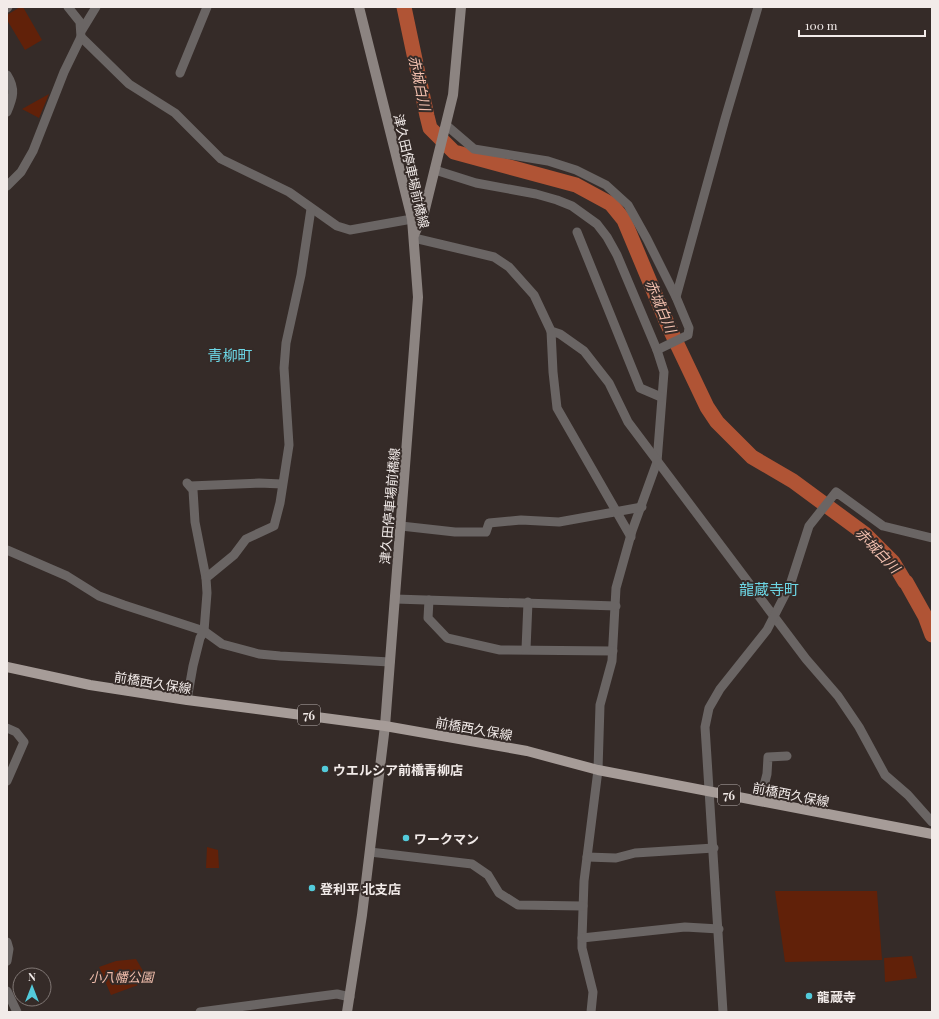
<svg xmlns="http://www.w3.org/2000/svg" width="939" height="1019" font-family="'Playfair Display','Noto Sans JP',serif">
	<rect width="100%" height="100%" fill="#352b28"/>
	<g fill="#612109">
		<path d="M 20,7 L 23,7 L 42,40 L 25,50 L 7,20 L 7,15 Z"/>
		<path d="M 49,94 L 39,118 L 22,109 Z"/>
		<path d="M 207,847 L 218,850 L 219,868 L 206,868 Z"/>
		<path d="M 775,891 L 877,891 L 882,960 L 785,962 Z"/>
		<path d="M 912,956 L 917,978 L 885,982 L 884,958 Z"/>
		<path d="M 136,959 L 149,981 L 111,995 L 99,967 L 116,961 Z"/>
	</g>
	<g fill="none" stroke-linecap="round" stroke-linejoin="round">
		<path stroke="#b05435" stroke-width="15" d="M 404,7 L 427,116 L 430,128 L 454,152 L 576,185 L 611,204 L 624,220 L 667,323 L 707,407 L 717,422 L 752,457 L 793,481 L 865,534 L 893,562 L 905,582 L 906,582 L 925,616 L 932,635"/>
		<g stroke="#6a6564" stroke-width="9">
			<path d="M 68,7 L 80,22 L 81,37 L 129,84 L 175,113 L 221,159 L 289,192 L 337,226 L 350,230 L 412,219"/>
			<path d="M 7,8 L 8,7"/>
			<path d="M 82,30 L 96,7"/>
			<path d="M 180,73 L 207,7"/>
			<path d="M 7,75 C 16,89 13,98 7,112"/>
			<path d="M 446,125 L 474,149 L 548,161 L 576,170 L 606,185 L 628,205 L 647,239 L 676,297 L 689,328 L 688,335 L 657,350"/>
			<path d="M 435,170 L 476,183 L 536,194 L 557,200 L 572,206 L 597,224 L 607,237 L 617,255 L 657,350 L 664,372 L 657,462 L 632,531 L 616,588 L 612,661 L 600,705 L 598,770 L 584,881 L 582,938 L 582,948 L 593,992 L 591,1012"/>
			<path d="M 7,186 L 21,172 L 33,151 L 64,72 L 81,37"/>
			<path d="M 577,232 L 640,388 L 661,397"/>
			<path d="M 414,238 L 494,257 L 509,267 L 534,295 L 551,331 L 560,334 L 584,351 L 609,383 L 628,422 L 806,659 L 838,696 L 859,727 L 885,775 L 908,795 L 932,822"/>
			<path d="M 676,297 L 725,119 L 758,7"/>
			<path d="M 551,331 L 553,372 L 557,408 L 631,537"/>
			<path d="M 187,483 L 193,490 L 195,522 L 206,578"/>
			<path d="M 190,486 L 259,483 L 282,484"/>
			<path d="M 401,526 L 455,532 L 486,532 L 489,523 L 521,520 L 559,522 L 642,507"/>
			<path d="M 7,550 L 67,576 L 99,596 L 124,605 L 204,631 L 222,644 L 259,654 L 280,656 L 390,662"/>
			<path d="M 395,599 L 616,606"/>
			<path d="M 429,600 L 428,618 L 447,638 L 500,650 L 613,651"/>
			<path d="M 526,649 L 528,602"/>
			<path d="M 187,700 L 193,666 L 200,638 L 204,631 L 207,593 L 206,578 L 234,555 L 246,539 L 274,526 L 280,503 L 289,445 L 284,368 L 286,343 L 301,275 L 311,209"/>
			<path d="M 7,728 L 16,732 L 24,742 L 7,781"/>
			<path d="M 760,801 L 767,774 L 768,757 L 787,756"/>
			<path d="M 370,852 L 472,864 L 488,875 L 499,893 L 518,905 L 583,906"/>
			<path d="M 587,857 L 616,858 L 635,853 L 714,848"/>
			<path d="M 582,938 L 685,927 L 719,929"/>
			<path d="M 7,942 L 9,949 L 7,961"/>
			<path d="M 7,991 L 17,1012"/>
			<path d="M 200,1012 L 337,994 L 350,997"/>
			<path d="M 723,1012 L 707,758 L 705,727 L 709,708 L 720,689 L 767,630 L 790,585 L 809,526 L 836,492 L 883,526 L 932,538"/>
		</g>
		<g stroke="#8c8481" stroke-width="10">
			<path d="M 414,235 L 424,213 L 453,95 L 461,7"/>
			<path d="M 347,1012 L 362,915 L 385,726 L 418,297 L 412,219 L 359,7"/>
		</g>
		<path stroke="#a69c98" stroke-width="10" d="M 7,667 L 90,685 L 187,700 L 385,726 L 527,751 L 598,770 L 932,834"/>
	</g>
	<g fill="#53cbdb" stroke="#352b28" stroke-width="1.5">
		<circle cx="325" cy="769" r="4"/>
		<circle cx="406" cy="838" r="4"/>
		<circle cx="312" cy="888" r="4"/>
		<circle cx="809" cy="996" r="4"/>
	</g>
	<g text-anchor="middle" dominant-baseline="central" stroke-width="4" stroke-linejoin="round" paint-order="stroke">
		<g fill="#352b28" stroke="#b9b1af" stroke-width="1">
			<rect x="298" y="705" width="22" height="20" rx="3"/>
			<rect x="718" y="785" width="22" height="20" rx="3"/>
		</g>
		<g font-size="12" font-weight="bold" fill="#f2ebe9">
			<text x="309" y="715">76</text>
			<text x="729" y="795">76</text>
		</g>
		<g font-size="13" fill="#f2ebe9" stroke="#352b28">
			<text transform="translate(412 171) rotate(77)">津久田停車場前橋線</text>
			<text transform="translate(389 506) rotate(-85)">津久田停車場前橋線</text>
			<text transform="translate(153 682) rotate(9)">前橋西久保線</text>
			<text transform="translate(474 728) rotate(10)">前橋西久保線</text>
			<text transform="translate(791 794) rotate(11)">前橋西久保線</text>
		</g>
		<g font-size="13" font-weight="bold" fill="#f2ebe9" stroke="#352b28" text-anchor="start">
			<text x="333" y="769">ウエルシア前橋青柳店</text>
			<text x="414" y="838">ワークマン</text>
			<text x="320" y="888">登利平 北支店</text>
			<text x="817" y="996">龍蔵寺</text>
		</g>
		<g font-size="13" font-style="italic" fill="#efbcab" stroke="#352b28">
			<text x="121" y="976">小八幡公園</text>
		</g>
		<g font-size="14" font-style="italic" fill="#f3c0af" stroke="#352b28">
			<text transform="translate(420 83) rotate(78)">赤城白川</text>
			<text transform="translate(661 306) rotate(67)">赤城白川</text>
			<text transform="translate(878 550) rotate(46)">赤城白川</text>
		</g>
		<g font-size="15" fill="#6dd7e6" stroke="#352b28">
			<text x="230" y="355">青柳町</text>
			<text x="769" y="589">龍蔵寺町</text>
		</g>
	</g>
	<rect width="939" height="1019" fill="none" stroke="#f2ebe9" stroke-width="16"/>
	<g transform="translate(32 987)"><circle r="19" fill="#352b28" stroke="#817875"/>
	<path d="M0-3L7 15L0 10L-7 15Z" fill="#53cbdb"/>
	<text y="-6" font-size="11" font-weight="bold" text-anchor="middle" fill="#f2ebe9">N</text>
	</g>
	<path d="M799 30v6h126v-6" fill="none" stroke="#f2ebe9" stroke-width="2"/>
	<text x="805" y="30" font-size="12" fill="#f2ebe9" stroke="#352b28" stroke-width="3" paint-order="stroke">100 m</text>
</svg>
